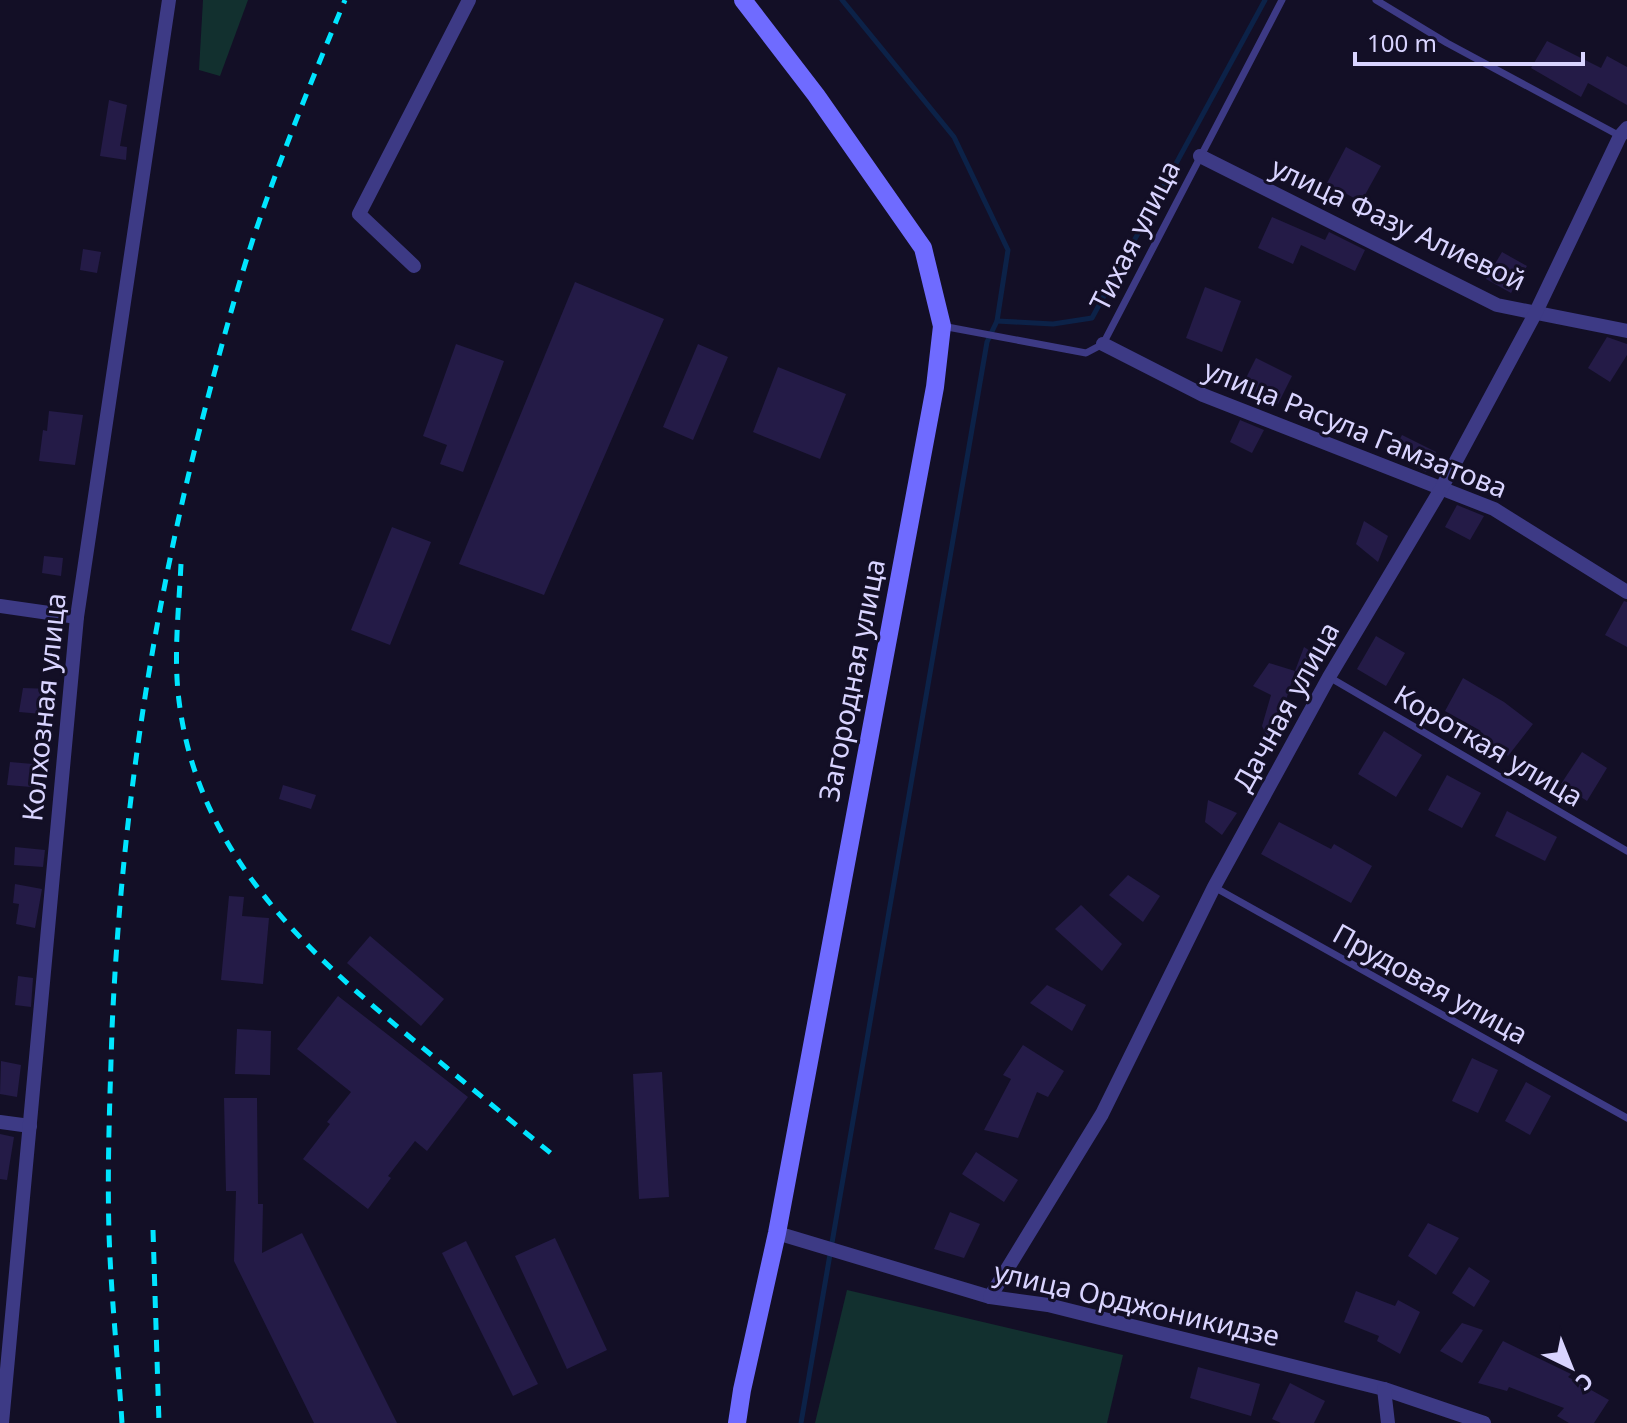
<svg xmlns="http://www.w3.org/2000/svg" width="1627" height="1423" font-family="'Noto Sans',sans-serif">
	<rect width="100%" height="100%" fill="#130f26"/>
	<g fill="#12302f">
		<path d="M 203,0 L 248,0 L 220,76 L 199,70 Z"/>
		<path d="M 847,1290 L 1123,1355 L 1107,1423 L 815,1423 Z"/>
	</g>
	<g fill="none" stroke-linecap="round" stroke-linejoin="round">
		<g stroke="#0c2248" stroke-width="5">
			<path d="M 997,321 L 1053,324 L 1092,318 L 1265,0"/>
			<path d="M 801,1423 L 987,342 L 997,321 L 1008,250 L 954,137 L 842,0"/>
		</g>
	</g>
	<g fill="#241b47">
		<path d="M 1547,41 L 1601,68 L 1607,56 L 1627,67 L 1627,105 L 1588,83 L 1581,97 L 1531,68 Z"/>
		<path d="M 109,100 L 127,105 L 120,146 L 127,147 L 126,160 L 100,156 Z"/>
		<path d="M 1346,147 L 1381,166 L 1361,202 L 1327,183 Z"/>
		<path d="M 1272,217 L 1325,240 L 1329,232 L 1365,250 L 1355,271 L 1301,245 L 1293,264 L 1258,248 Z"/>
		<path d="M 83,249 L 101,252 L 97,273 L 80,270 Z"/>
		<path d="M 1502,252 L 1527,266 L 1511,293 L 1486,279 Z"/>
		<path d="M 575,282 L 664,319 L 544,595 L 459,564 Z"/>
		<path d="M 1205,287 L 1241,301 L 1222,352 L 1186,338 Z"/>
		<path d="M 1607,337 L 1627,344 L 1627,355 L 1610,382 L 1588,368 Z"/>
		<path d="M 456,344 L 504,361 L 463,472 L 440,464 L 447,445 L 423,436 Z"/>
		<path d="M 698,344 L 728,357 L 693,440 L 663,427 Z"/>
		<path d="M 1256,358 L 1292,376 L 1278,404 L 1242,386 Z"/>
		<path d="M 778,367 L 846,394 L 820,459 L 753,432 Z"/>
		<path d="M 49,411 L 83,415 L 75,465 L 39,461 L 43,430 L 47,431 Z"/>
		<path d="M 1240,420 L 1264,430 L 1252,453 L 1230,442 Z"/>
		<path d="M 1402,435 L 1436,452 L 1426,472 L 1392,454 Z"/>
		<path d="M 1457,505 L 1484,516 L 1470,540 L 1445,527 Z"/>
		<path d="M 1364,521 L 1388,536 L 1378,562 L 1356,544 Z"/>
		<path d="M 392,527 L 431,542 L 390,645 L 351,630 Z"/>
		<path d="M 44,556 L 63,558 L 61,576 L 42,573 Z"/>
		<path d="M 1624,601 L 1627,602 L 1627,647 L 1605,635 Z"/>
		<path d="M 1376,636 L 1405,653 L 1386,686 L 1357,669 Z"/>
		<path d="M 1304,647 L 1324,660 L 1314,672 L 1295,671 Z"/>
		<path d="M 1269,663 L 1295,671 L 1282,713 L 1292,717 L 1270,742 L 1262,726 L 1271,695 L 1253,686 Z"/>
		<path d="M 1463,678 L 1504,702 L 1533,724 L 1508,756 L 1479,733 L 1481,731 L 1445,711 Z"/>
		<path d="M 23,688 L 52,689 L 51,705 L 43,705 L 42,714 L 19,712 Z"/>
		<path d="M 1384,731 L 1422,755 L 1396,797 L 1358,774 Z"/>
		<path d="M 1582,752 L 1607,768 L 1587,801 L 1561,784 Z"/>
		<path d="M 10,762 L 33,764 L 31,787 L 7,785 Z"/>
		<path d="M 1447,775 L 1481,793 L 1462,828 L 1428,810 Z"/>
		<path d="M 283,785 L 316,795 L 311,809 L 279,799 Z"/>
		<path d="M 1208,800 L 1237,813 L 1222,835 L 1205,822 Z"/>
		<path d="M 1507,811 L 1557,837 L 1545,861 L 1495,836 Z"/>
		<path d="M 1279,822 L 1331,849 L 1334,844 L 1372,866 L 1351,903 L 1261,854 Z"/>
		<path d="M 15,847 L 45,850 L 43,867 L 14,865 Z"/>
		<path d="M 1128,875 L 1160,896 L 1143,922 L 1109,895 Z"/>
		<path d="M 15,884 L 42,889 L 35,928 L 16,924 L 19,904 L 13,903 Z"/>
		<path d="M 229,896 L 244,897 L 242,916 L 269,918 L 263,984 L 221,980 Z"/>
		<path d="M 1081,905 L 1122,944 L 1102,971 L 1055,929 Z"/>
		<path d="M 370,936 L 444,999 L 421,1026 L 347,963 Z"/>
		<path d="M 18,976 L 33,978 L 31,1007 L 15,1005 Z"/>
		<path d="M 1047,985 L 1086,1005 L 1072,1031 L 1030,1003 Z"/>
		<path d="M 338,996 L 468,1097 L 427,1151 L 415,1141 L 388,1176 L 391,1178 L 368,1209 L 303,1159 L 330,1124 L 327,1122 L 351,1092 L 297,1049 Z"/>
		<path d="M 237,1029 L 271,1031 L 270,1075 L 235,1074 Z"/>
		<path d="M 1023,1045 L 1064,1071 L 1048,1097 L 1037,1092 L 1018,1138 L 984,1130 L 1011,1079 L 1003,1075 Z"/>
		<path d="M 1472,1058 L 1498,1070 L 1478,1113 L 1452,1101 Z"/>
		<path d="M 1,1061 L 21,1065 L 17,1097 L 0,1094 Z"/>
		<path d="M 662,1072 L 669,1197 L 639,1199 L 633,1074 Z"/>
		<path d="M 1526,1082 L 1551,1096 L 1530,1135 L 1505,1121 Z"/>
		<path d="M 224,1098 L 257,1098 L 258,1204 L 263,1204 L 262,1253 L 302,1233 L 397,1423 L 314,1423 L 234,1261 L 236,1191 L 226,1191 Z"/>
		<path d="M 0,1134 L 14,1137 L 7,1180 L 0,1179 Z"/>
		<path d="M 976,1152 L 1018,1180 L 1004,1202 L 962,1174 Z"/>
		<path d="M 950,1212 L 980,1224 L 964,1258 L 934,1249 Z"/>
		<path d="M 1428,1223 L 1459,1238 L 1436,1275 L 1408,1256 Z"/>
		<path d="M 555,1238 L 607,1350 L 567,1369 L 515,1256 Z"/>
		<path d="M 466,1241 L 538,1384 L 513,1396 L 442,1253 Z"/>
		<path d="M 1469,1267 L 1490,1281 L 1474,1307 L 1452,1293 Z"/>
		<path d="M 1356,1291 L 1395,1306 L 1398,1300 L 1420,1312 L 1400,1354 L 1377,1341 L 1379,1336 L 1344,1322 Z"/>
		<path d="M 1462,1323 L 1483,1330 L 1462,1363 L 1440,1351 Z"/>
		<path d="M 1503,1341 L 1571,1374 L 1568,1377 L 1609,1400 L 1594,1423 L 1569,1423 L 1557,1416 L 1564,1408 L 1509,1387 L 1507,1391 L 1478,1383 Z"/>
		<path d="M 1198,1367 L 1260,1384 L 1251,1416 L 1190,1398 Z"/>
		<path d="M 1290,1383 L 1325,1401 L 1314,1423 L 1281,1423 L 1272,1419 Z"/>
	</g>
	<g fill="none" stroke-linecap="round" stroke-linejoin="round">
		<g stroke="#3d3a85" stroke-width="7">
			<path d="M 1376,0 L 1447,43 L 1620,136"/>
			<path d="M 942,326 L 1086,353 L 1103,344 L 1282,0"/>
			<path d="M 1329,677 L 1627,851"/>
			<path d="M 1214,887 L 1627,1118"/>
		</g>
		<g stroke="#3d3a85" stroke-width="14">
			<path d="M 1200,156 L 1497,305 L 1627,331"/>
			<path d="M 414,266 L 359,214 L 469,0"/>
			<path d="M 1103,344 L 1203,395 L 1494,509 L 1627,592"/>
			<path d="M 0,606 L 77,617"/>
			<path d="M 0,1122 L 30,1126"/>
			<path d="M 777,1233 L 990,1297 L 1048,1305 L 1384,1389 L 1484,1423"/>
			<path d="M 990,1297 L 1102,1114 L 1214,887 L 1329,677 L 1441,489 L 1535,314 L 1620,136 L 1627,128"/>
			<path d="M 1384,1389 L 1388,1423"/>
			<path d="M 2,1423 L 77,617 L 169,0"/>
		</g>
		<path stroke="#6f6bff" stroke-width="18" d="M 737,1423 L 742,1390 L 777,1233 L 935,387 L 942,326 L 923,248 L 816,95 L 743,0"/>
		<g stroke="#00e5ff" stroke-width="5" stroke-dasharray="12 10" stroke-linecap="butt">
			<path d="M 181,564 C 179,606 174,650 178,692 C 194,850 302,948 417,1043 C 464,1082 511,1121 558,1159"/>
			<path d="M 153,1230 L 159,1423"/>
			<path d="M 122,1423 C 118,1360 111,1296 109,1233 C 107,1165 110,1097 112,1029 C 121,827 149,632 198,436 C 215,370 232,304 253,239 C 280,158 312,79 345,0"/>
		</g>
	</g>
	<g text-anchor="middle" dominant-baseline="central" stroke-width="6" stroke-linejoin="round" paint-order="stroke">
		<g font-size="28" fill="#d9d4ff" stroke="#130f26">
			<text transform="translate(1399 223) rotate(25)">улица Фазу Алиевой</text>
			<text transform="translate(1134 235) rotate(-63)">Тихая улица</text>
			<text transform="translate(1356 428) rotate(22)">улица Расула Гамзатова</text>
			<text transform="translate(851 680) rotate(-79)">Загородная улица</text>
			<text transform="translate(1285 706) rotate(-61)">Дачная улица</text>
			<text transform="translate(43 707) rotate(-84)">Колхозная улица</text>
			<text transform="translate(1489 745) rotate(30)">Короткая улица</text>
			<text transform="translate(1431 983) rotate(29)">Прудовая улица</text>
			<text transform="translate(1137 1303) rotate(13)">улица Орджоникидзе</text>
		</g>
	</g>
	<g transform="translate(1571 1367) rotate(137)" stroke="#130f26" stroke-width="6" paint-order="stroke">
	<path d="M0-6L14 30L0 20L-14 30Z" fill="#d9d4ff"/>
	<text y="-12" font-size="22" font-weight="bold" text-anchor="middle" fill="#d9d4ff">С</text>
	</g>
	<path d="M1355 52v12h228v-12" fill="none" stroke="#d9d4ff" stroke-width="4"/>
	<text x="1367" y="52" font-size="24" fill="#d9d4ff" stroke="#130f26" stroke-width="6" paint-order="stroke">100 m</text>
</svg>
